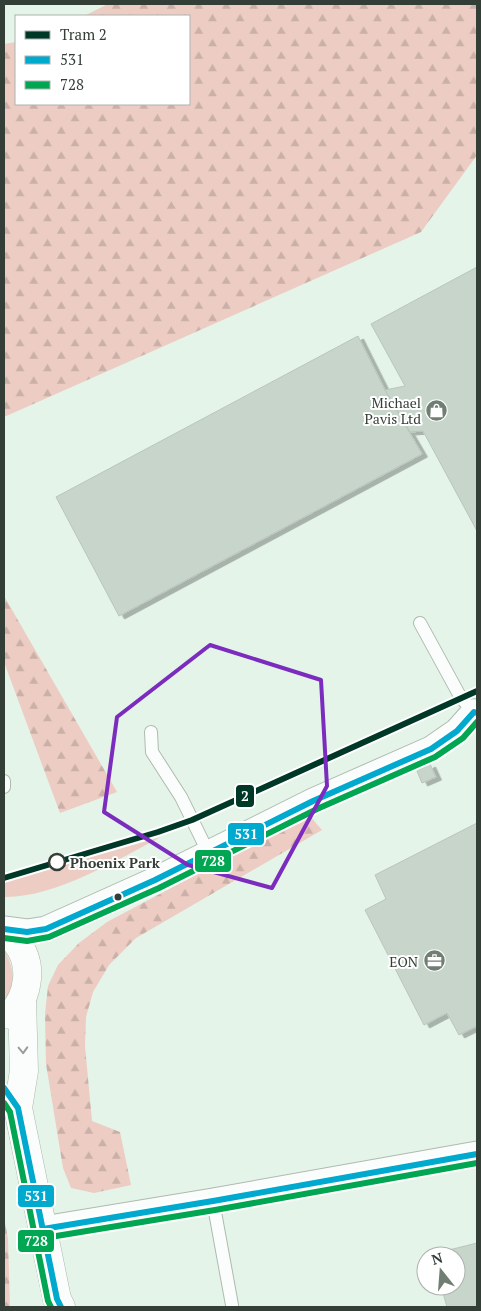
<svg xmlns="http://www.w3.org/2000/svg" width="481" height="1311" font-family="'PT Serif',serif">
	<defs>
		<pattern id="forest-firs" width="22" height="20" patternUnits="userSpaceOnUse" patternTransform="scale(1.25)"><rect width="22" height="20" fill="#ecccc3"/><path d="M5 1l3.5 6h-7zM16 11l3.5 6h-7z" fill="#cbb0a8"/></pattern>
		<filter id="shadow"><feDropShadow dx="5.5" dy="3" stdDeviation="0" flood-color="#0004"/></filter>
	</defs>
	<rect width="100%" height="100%" fill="#e4f4e8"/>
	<g fill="#ecccc3">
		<path d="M 161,837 C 117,860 54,898 4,897 L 4,882 Z"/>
		<path d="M 4,949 C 13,967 18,984 4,1001 Z"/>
	</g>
	<g fill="url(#forest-firs)">
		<path d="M 108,4 L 477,4 L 477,155 L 421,232 L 4,417 L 4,44 L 16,42 L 16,104 L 189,104 L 189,16 L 84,16 Z"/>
		<path d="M 4,596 L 117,792 L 60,813 L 4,662 Z"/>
		<path d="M 309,815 L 322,830 L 136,938 L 109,965 L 93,992 L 86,1017 L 85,1046 L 92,1121 L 120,1132 L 131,1185 L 94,1193 L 71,1188 L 63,1168 L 46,1064 L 45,1014 L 48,986 L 58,965 L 79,943 L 107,922 Z"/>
		<path d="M 4,1216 L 8,1239 L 10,1307 L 4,1307 Z"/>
	</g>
	<g fill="#c8d5cb" stroke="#b9c5bc" filter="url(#shadow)">
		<path d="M 477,267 L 477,531 L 423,431 L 410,432 L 385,390 L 405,386 L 371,324 Z"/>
		<path d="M 358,336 L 385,390 L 422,454 L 119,616 L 56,497 Z"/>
		<path d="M 430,764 L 436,777 L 422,783 L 417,771 Z"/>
		<path d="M 477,823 L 477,1026 L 459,1035 L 447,1013 L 424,1025 L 365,910 L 386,899 L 375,875 Z"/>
		<path d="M 477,1243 L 477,1307 L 447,1307 L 441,1286 L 456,1286 L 456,1256 L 433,1256 L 433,1254 Z"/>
	</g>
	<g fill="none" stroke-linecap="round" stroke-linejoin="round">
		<defs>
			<g id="lane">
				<path d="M 420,623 L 461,698 L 474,712"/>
				<path d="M 151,732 L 152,752 L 181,797 L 208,852"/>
				<path d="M 4,781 L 4,787"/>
				<path d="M 213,1201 L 232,1305"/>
			</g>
			<g id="street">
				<path d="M 4,929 L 27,932 L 46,929 L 155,880 L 313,801 L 431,749 L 457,731 L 474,712 L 477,713"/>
				<path d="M 43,1229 L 213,1201 L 477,1154"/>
			</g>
			<g id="secondary">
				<path d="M 4,931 C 8,935 12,938 16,942 C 34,964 29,995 11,1015"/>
				<path d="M 22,1001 L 24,1071 L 18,1108 L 57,1299 L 61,1307"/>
			</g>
		</defs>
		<use href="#lane" stroke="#aebab0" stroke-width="14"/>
		<use href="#street" stroke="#aebab0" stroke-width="27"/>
		<use href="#secondary" stroke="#aebab0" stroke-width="29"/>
		<use href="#lane" stroke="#fbfdfc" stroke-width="12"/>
		<use href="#street" stroke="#fbfdfc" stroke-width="25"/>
		<use href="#secondary" stroke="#fbfdfc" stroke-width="28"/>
		<defs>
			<g id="bus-1">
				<path d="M 4,929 L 27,932 L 46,929 L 155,880 L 313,801 L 431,749 L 457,731 L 474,712 L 477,713"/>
				<path d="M 4,1088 L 18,1108 L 57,1299 L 61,1307"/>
				<path d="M 43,1229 L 213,1201 L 477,1154"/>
			</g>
			<g id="bus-2">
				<path d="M 4,938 L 27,941 L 49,937 L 159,888 L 317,809 L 435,757 L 463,738 L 477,722"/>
				<path d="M 4,1103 L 10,1112 L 48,1301 L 51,1307"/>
				<path d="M 44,1238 L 215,1210 L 477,1163"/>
			</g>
		</defs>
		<use href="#bus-1" stroke="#fff" stroke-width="10"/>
		<use href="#bus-2" stroke="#fff" stroke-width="10"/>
		<use href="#bus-1" stroke="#00a9ce" stroke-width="6"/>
		<use href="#bus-2" stroke="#00a651" stroke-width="6"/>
		<defs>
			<path id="tram-1" d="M 4,878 L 158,832 L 192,820 L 477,691"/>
		</defs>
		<use href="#tram-1" stroke="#fff" stroke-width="10"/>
		<use href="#tram-1" stroke="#003828" stroke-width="6"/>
	</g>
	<defs><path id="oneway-chevron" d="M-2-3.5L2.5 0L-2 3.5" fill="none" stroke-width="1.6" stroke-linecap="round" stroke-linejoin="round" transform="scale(1.25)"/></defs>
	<use stroke="#979e99" href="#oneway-chevron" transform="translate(23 1050) rotate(88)"/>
	<path fill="none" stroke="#7b2cbf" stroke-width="4" stroke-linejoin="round" d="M 210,645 L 321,680 L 327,786 L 272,888 L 188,865 L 104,812 L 117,717 Z"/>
	<defs>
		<symbol id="shop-disc" viewBox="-11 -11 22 22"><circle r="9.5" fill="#717e74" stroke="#fff"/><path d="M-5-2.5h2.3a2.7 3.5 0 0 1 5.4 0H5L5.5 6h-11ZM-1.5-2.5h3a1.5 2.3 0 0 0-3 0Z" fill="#fff"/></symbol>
		<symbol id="office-disc" viewBox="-11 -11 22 22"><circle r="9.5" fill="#717e74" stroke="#fff"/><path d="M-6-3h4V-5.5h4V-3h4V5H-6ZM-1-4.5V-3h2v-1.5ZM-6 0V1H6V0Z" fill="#fff"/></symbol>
	</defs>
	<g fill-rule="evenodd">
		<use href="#shop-disc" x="424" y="398" width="25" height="25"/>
		<use href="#office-disc" x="422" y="948" width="25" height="25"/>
	</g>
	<circle fill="#fff" stroke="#333e36" stroke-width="2.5" cx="57" cy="862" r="8"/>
	<circle fill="#333e36" stroke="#fff" stroke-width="2" cx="118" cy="897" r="4.5"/>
	<g text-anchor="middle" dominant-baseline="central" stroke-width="4" stroke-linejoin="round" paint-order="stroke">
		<g font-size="14" fill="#333e36" stroke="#fff" text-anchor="end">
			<text x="421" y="402">Michael<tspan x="421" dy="16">Pavis Ltd</tspan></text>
			<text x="418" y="961">EON</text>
		</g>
		<g font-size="14" font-weight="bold" fill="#333e36" stroke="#fff" text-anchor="start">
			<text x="70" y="862">Phoenix Park</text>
		</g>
	</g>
	<g stroke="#fff" stroke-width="2">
		<rect x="235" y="784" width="20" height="24" rx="5" fill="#003828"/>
		<rect x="227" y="822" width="38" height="24" rx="5" fill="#00a9ce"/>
		<rect x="194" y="849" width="38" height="24" rx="5" fill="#00a651"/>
		<rect x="17" y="1184" width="38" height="24" rx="5" fill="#00a9ce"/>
		<rect x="17" y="1229" width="38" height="24" rx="5" fill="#00a651"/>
	</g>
	<g font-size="14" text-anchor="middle" font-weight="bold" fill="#fff">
		<text x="245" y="801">2</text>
		<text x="246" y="839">531</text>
		<text x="213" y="866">728</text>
		<text x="36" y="1201">531</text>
		<text x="36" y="1246">728</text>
	</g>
	<rect width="481" height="1311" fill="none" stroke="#333e36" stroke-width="10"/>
	<rect x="15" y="15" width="175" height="90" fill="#ffffff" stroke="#adb2af"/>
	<rect x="25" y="31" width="25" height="8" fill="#003828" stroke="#adb2af"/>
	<text x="60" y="40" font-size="15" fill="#333e36">Tram 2</text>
	<rect x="25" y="56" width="25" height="8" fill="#00a9ce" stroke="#adb2af"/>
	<text x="60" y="65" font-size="15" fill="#333e36">531</text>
	<rect x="25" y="81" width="25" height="8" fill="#00a651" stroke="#adb2af"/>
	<text x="60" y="90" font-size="15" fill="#333e36">728</text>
	<g transform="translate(441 1271) rotate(343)"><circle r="24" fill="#ffffff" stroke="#adb2af"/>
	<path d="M0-4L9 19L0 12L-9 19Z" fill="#717e74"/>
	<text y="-8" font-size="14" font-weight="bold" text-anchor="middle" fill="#333e36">N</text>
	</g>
</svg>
